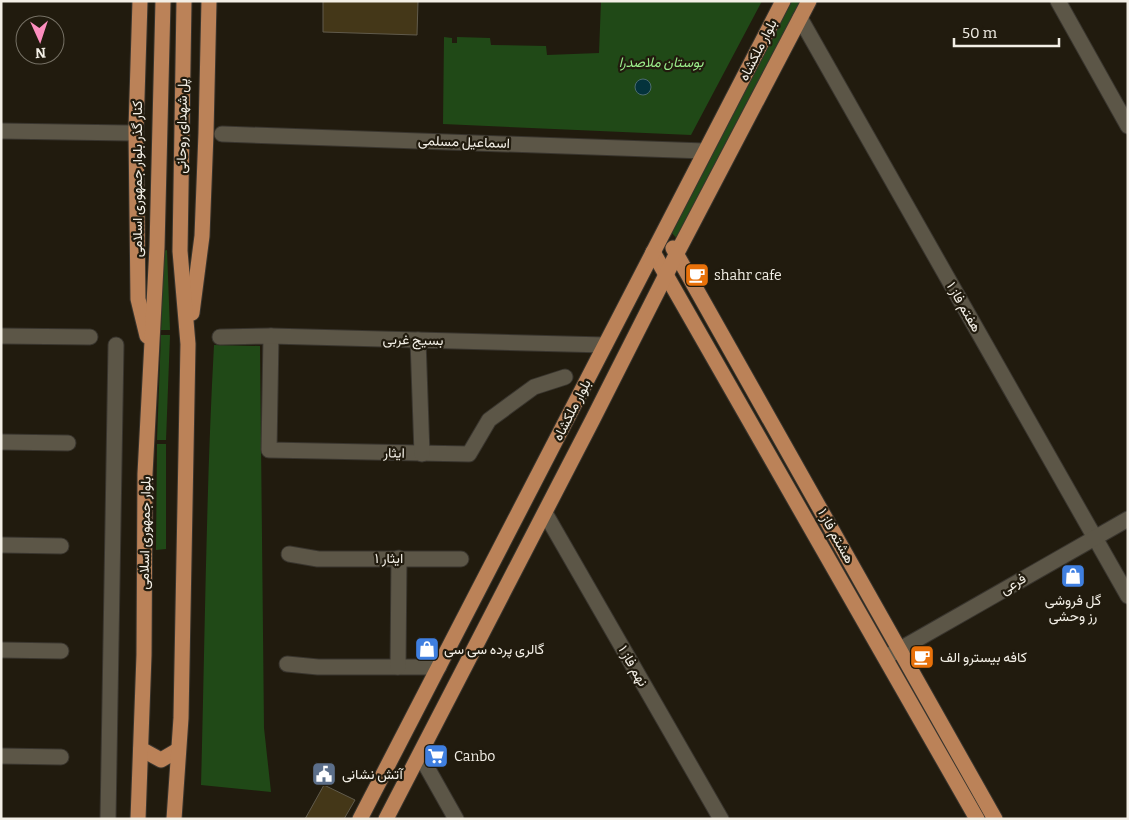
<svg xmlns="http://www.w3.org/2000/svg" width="1129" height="820" font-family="Bitter,Vazirmatn,serif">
	<rect width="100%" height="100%" fill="#211b0e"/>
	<g fill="#204917">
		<path d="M 601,1 L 762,1 L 691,135 L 443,124 L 444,37 L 452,38 L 452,43 L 457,43 L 457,37 L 490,38 L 491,45 L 546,46 L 547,55 L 599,53 Z"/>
		<path d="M 788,1 L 801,1 L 678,240 L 672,233 Z"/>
		<path d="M 167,250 L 170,330 L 161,330 L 164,251 Z"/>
		<path d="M 161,335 L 170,335 L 166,440 L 157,440 Z"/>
		<path d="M 214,345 L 260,346 L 264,728 L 271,792 L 201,785 C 205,638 206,491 214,345 Z"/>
		<path d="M 157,444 L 166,444 L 166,549 L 156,550 Z"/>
	</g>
	<circle fill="#04333c" stroke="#4c6b6f" cx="643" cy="87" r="8"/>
	<g fill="#443718" stroke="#615b4c">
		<path d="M 323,1 L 418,1 L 417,35 L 323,32 Z"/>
		<path d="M 324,785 L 355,800 L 344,819 L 305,819 Z"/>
	</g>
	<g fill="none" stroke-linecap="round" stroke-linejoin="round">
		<defs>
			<g id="minor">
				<path d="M 1058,1 L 1128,126"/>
				<path d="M 800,18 L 1128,596"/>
				<path d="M 1,131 L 128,133"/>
				<path d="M 222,134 L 705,151"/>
				<path d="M 1,336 L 90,337"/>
				<path d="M 271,336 L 269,450 L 469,454 L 489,420 L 534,387 L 565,377"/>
				<path d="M 220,337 L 271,336 L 605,345"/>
				<path d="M 418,340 L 422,454"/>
				<path d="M 1,442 L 68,443"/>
				<path d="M 545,513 L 721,819"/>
				<path d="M 1,545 L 61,546"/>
				<path d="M 289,554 L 318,559 L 461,559"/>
				<path d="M 1,650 L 61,651"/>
				<path d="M 888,656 L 1128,519"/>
				<path d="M 287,664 L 318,667 L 439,667"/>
				<path d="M 398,667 L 399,558"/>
				<path d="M 420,755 L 456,819"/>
				<path d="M 1,756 L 61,757"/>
				<path d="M 108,819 L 116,345"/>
			</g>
			<g id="major">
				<path d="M 140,1 L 136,129 L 138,299 L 147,336"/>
				<path d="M 673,248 L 995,819"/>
				<path d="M 653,252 L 977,819"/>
				<path d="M 192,313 L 202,236 L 206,133 L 209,1"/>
				<path d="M 141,749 L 161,760 L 178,750"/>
				<path d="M 138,819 L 144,655 L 145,474 L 157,247 L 163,1"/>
				<path d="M 174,819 L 181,718 L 188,344 L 180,251 L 184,1"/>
				<path d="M 360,819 L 783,1"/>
				<path d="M 386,819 L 592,421 L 677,253 L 809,1"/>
			</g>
		</defs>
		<use href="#minor" stroke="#39352e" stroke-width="17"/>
		<use href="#major" stroke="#39352e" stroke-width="17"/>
		<use href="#minor" stroke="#5c5647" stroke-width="15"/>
		<use href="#major" stroke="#bb8258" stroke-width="15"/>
	</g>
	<defs>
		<symbol id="cafe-square" viewBox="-11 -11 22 22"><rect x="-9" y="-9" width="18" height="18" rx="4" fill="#e8710a" stroke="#211b0e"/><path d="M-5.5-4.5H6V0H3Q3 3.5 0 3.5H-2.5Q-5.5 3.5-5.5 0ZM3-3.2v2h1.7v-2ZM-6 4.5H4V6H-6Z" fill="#fff"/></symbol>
		<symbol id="shop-square" viewBox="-11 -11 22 22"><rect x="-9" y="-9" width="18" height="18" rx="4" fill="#3f7fe0" stroke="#211b0e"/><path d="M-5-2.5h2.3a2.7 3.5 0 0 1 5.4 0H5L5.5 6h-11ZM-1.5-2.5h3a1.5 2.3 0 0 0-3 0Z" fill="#fff"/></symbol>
		<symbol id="supermarket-square" viewBox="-11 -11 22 22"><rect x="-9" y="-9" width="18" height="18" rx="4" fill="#3f7fe0" stroke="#211b0e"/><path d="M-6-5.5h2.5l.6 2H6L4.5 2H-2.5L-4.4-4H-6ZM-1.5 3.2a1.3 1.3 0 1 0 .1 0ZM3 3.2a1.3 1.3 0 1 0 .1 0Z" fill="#fff"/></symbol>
		<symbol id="civic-square" viewBox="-11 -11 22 22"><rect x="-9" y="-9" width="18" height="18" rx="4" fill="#5c6f8a" stroke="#211b0e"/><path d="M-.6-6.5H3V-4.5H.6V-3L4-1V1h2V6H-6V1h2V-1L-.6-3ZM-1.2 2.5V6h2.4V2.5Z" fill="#fff"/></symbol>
	</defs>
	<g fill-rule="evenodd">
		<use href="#cafe-square" x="683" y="261" width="28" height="28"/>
		<use href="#shop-square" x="1059" y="562" width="28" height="28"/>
		<use href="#shop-square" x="413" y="635" width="28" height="28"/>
		<use href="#cafe-square" x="908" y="643" width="28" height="28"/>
		<use href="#supermarket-square" x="422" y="742" width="28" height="28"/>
		<use href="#civic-square" x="310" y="760" width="28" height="28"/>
	</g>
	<g text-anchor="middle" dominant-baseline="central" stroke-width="4.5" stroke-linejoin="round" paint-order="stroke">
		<g font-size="14" fill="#f3efe6" stroke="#211b0e">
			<text transform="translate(758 50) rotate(-63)">بلوار ملکشاه</text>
			<text transform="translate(182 126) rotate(-89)">پل شهدای روحانی</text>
			<text transform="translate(464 142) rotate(2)">اسماعیل مسلمی</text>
			<text transform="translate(137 179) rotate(-90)">کنار گذر بلوار جمهوری اسلامی</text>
			<text transform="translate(964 307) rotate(60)">هفتم فاز ۱</text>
			<text transform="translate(413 340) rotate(1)">بسیج غربی</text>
			<text transform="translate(572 410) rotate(-63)">بلوار ملکشاه</text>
			<text transform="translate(394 453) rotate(1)">ایثار</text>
			<text transform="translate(145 533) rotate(-89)">بلوار جمهوری اسلامی</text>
			<text transform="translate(836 536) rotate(61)">هشتم فاز ۱</text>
			<text x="389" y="558">ایثار ۱</text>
			<text transform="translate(1013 584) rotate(-30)">فرعی</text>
			<text transform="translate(633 666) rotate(60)">نهم فاز ۱</text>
		</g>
		<g font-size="14" font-style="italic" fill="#9aec8a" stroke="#211b0e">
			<text x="661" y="62">بوستان ملاصدرا</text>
		</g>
		<g font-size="14" fill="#f3efe6" stroke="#211b0e" text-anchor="start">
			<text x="714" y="275">shahr cafe</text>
			<text x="1073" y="600" text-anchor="middle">گل فروشی<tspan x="1073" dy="16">رز وحشی</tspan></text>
			<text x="444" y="649">گالری پرده سی سی</text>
			<text x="940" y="657">کافه بیسترو الف</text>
			<text x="454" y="756">Canbo</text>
			<text x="342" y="774">آتش نشانی</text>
		</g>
	</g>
	<rect width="1129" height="820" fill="none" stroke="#f3efe6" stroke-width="5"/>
	<g transform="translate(40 40) rotate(177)"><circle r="24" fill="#211b0e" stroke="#757064"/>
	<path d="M0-4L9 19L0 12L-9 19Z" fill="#fd8ebf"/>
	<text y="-8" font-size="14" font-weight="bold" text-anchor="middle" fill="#f3efe6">N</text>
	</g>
	<path d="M954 38v8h105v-8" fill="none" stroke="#f3efe6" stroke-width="2.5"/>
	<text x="962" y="38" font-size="15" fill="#f3efe6" stroke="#211b0e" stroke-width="4" paint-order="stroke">50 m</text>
</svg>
